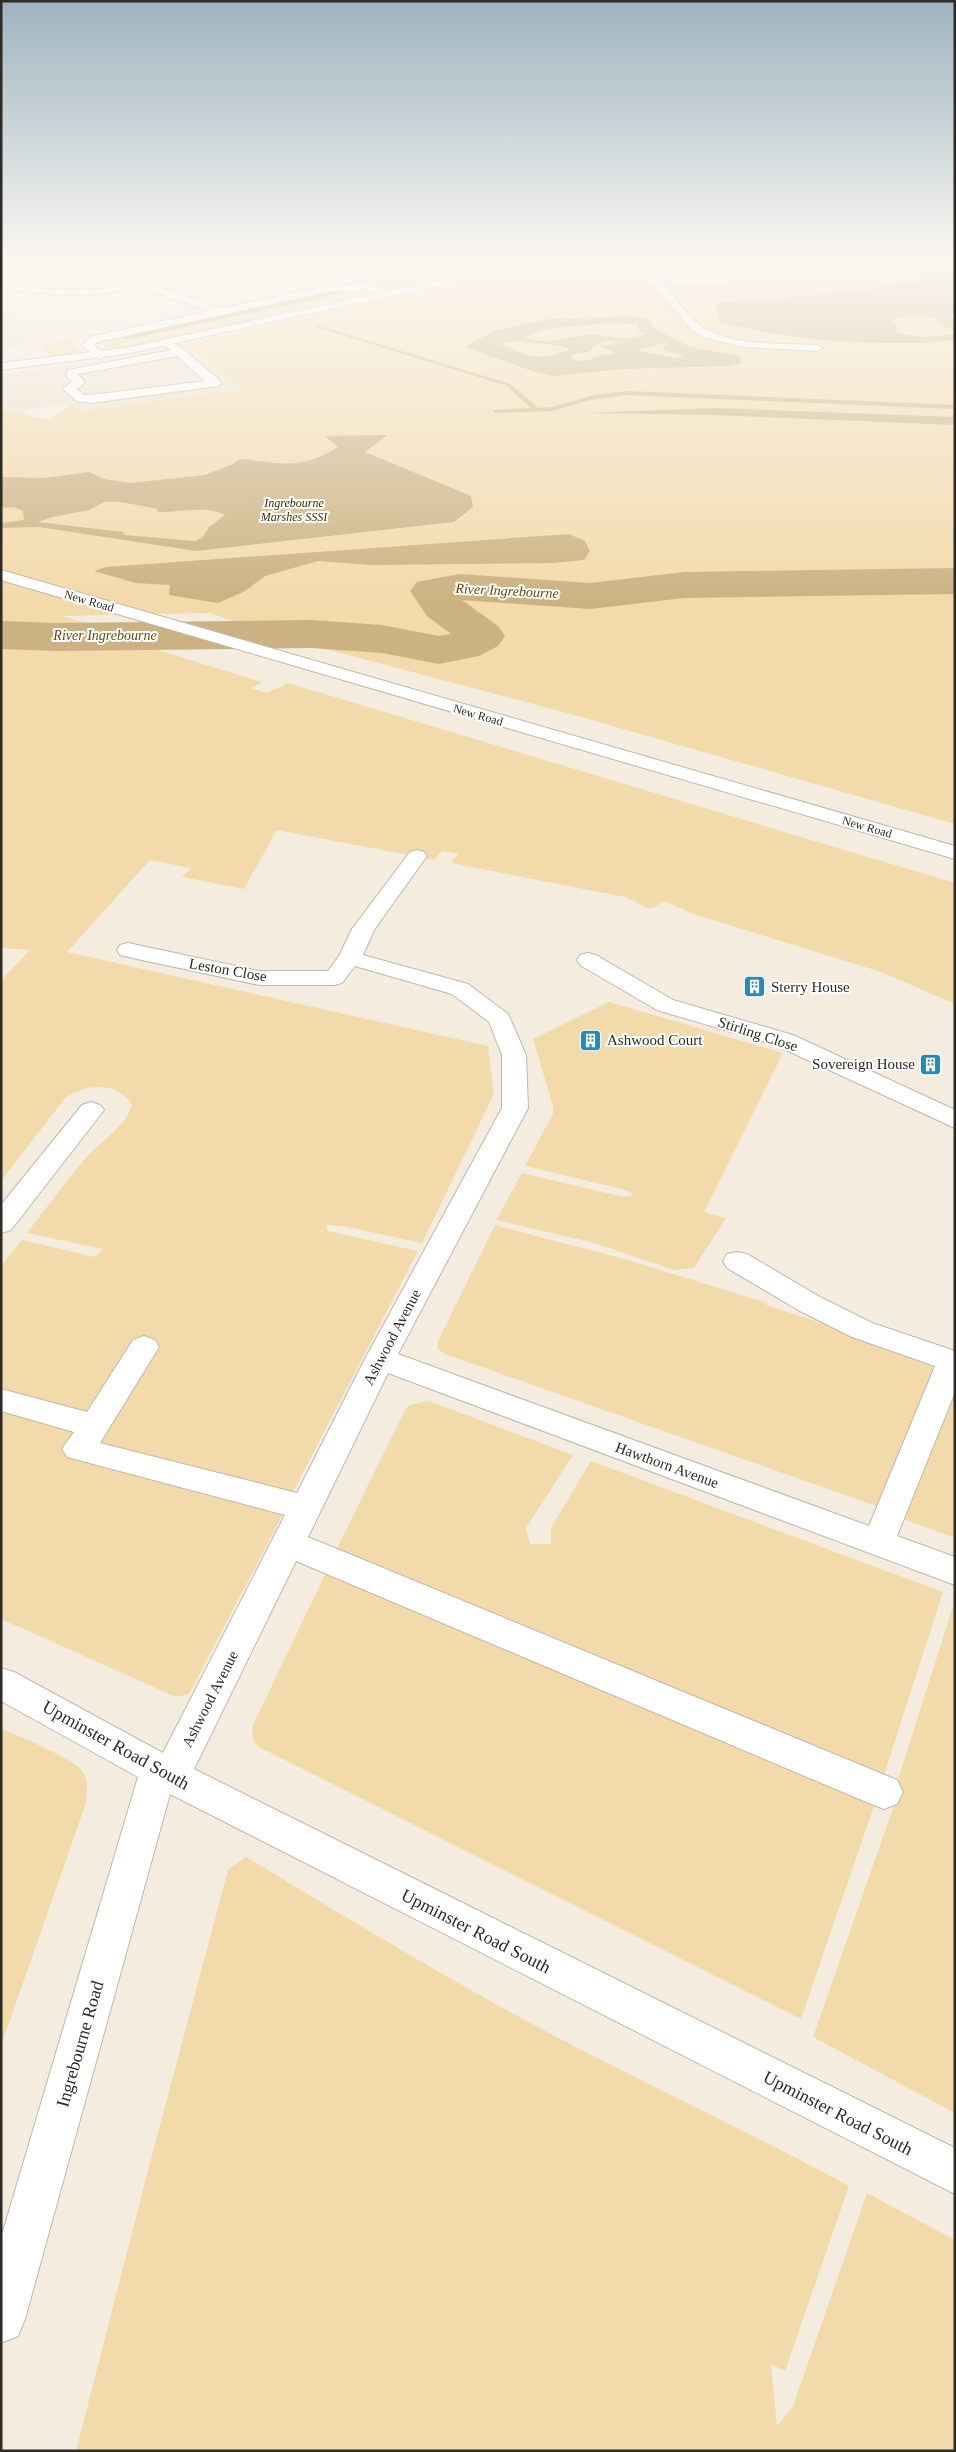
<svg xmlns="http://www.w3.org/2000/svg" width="956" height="2452" font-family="'Times New Roman',serif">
	<rect width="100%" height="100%" fill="#f4eddf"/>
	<g fill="#ede2ce">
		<path d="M 307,257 L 518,257 L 495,261 L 495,266 L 408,286 Z"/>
		<path d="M 1,308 L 18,323 L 32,339 L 17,341 L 21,346 L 1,348 Z"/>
		<path d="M 186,344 L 244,389 L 80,411 L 72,404 L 24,410 L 25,415 L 59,422 L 1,441 L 1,374 L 108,361 Z"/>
	</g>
	<g fill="#f3daab">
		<path d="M 256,257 L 307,257 L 326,263 L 279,272 L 270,269 Z"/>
		<path d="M 599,257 L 955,257 L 955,824 L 567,713 L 273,635 L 210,613 L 62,616 L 100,627 L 148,647 L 262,682 L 251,688 L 267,693 L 288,683 L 955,883 L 955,1004 L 881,972 L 690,913 L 665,901 L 650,909 L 625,897 L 451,863 L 458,854 L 442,851 L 434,860 L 277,830 L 244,889 L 182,877 L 191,868 L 150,860 L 67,952 L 488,1046 L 494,1094 L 422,1243 L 343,1226 L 326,1225 L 328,1231 L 418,1251 L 292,1494 L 90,1443 L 131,1393 L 146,1369 L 136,1367 L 95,1416 L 1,1394 L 1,1266 L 22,1240 L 95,1257 L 103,1249 L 27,1233 C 46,1208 64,1184 84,1160 C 99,1142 125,1128 132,1105 C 118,1081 87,1084 66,1097 L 1,1181 L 1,980 L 30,950 L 1,948 L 1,413 L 23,410 L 25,415 L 58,422 L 51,418 L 73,404 L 80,411 L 243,389 L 186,344 L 492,277 L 532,271 L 533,268 Z"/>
		<path d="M 373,276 L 408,286 C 383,290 359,282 333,285 Z"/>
		<path d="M 358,288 L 374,292 L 134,346 L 112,348 L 98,344 L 100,340 Z"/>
		<path d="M 89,335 L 74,341 L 73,345 L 80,352 L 77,353 L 53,357 L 42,345 Z"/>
		<path d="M 609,1002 L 783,1053 L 704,1212 L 726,1218 L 694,1268 L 674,1270 L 594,1243 L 496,1220 L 522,1173 L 624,1197 L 634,1195 L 626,1190 L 525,1166 L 553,1114 L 553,1106 L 533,1039 Z"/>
		<path d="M 495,1225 L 628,1260 L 767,1303 L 766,1305 L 929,1358 L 935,1374 L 879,1507 L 445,1354 L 438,1349 L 437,1343 Z"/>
		<path d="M 955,1391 L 955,1538 L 903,1519 Z"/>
		<path d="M 429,1401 L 573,1455 L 526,1528 L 530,1544 L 551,1544 L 551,1528 L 591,1461 L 943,1592 L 883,1778 L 335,1552 L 405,1410 L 410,1405 Z"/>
		<path d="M 1,1408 L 86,1432 L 70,1451 L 284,1512 L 189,1694 L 176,1697 L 1,1619 Z"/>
		<path d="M 327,1570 L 875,1803 L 801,2019 L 257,1746 L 253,1738 L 252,1727 Z"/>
		<path d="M 955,1600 L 955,2113 L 813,2037 L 899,1791 L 895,1789 Z"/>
		<path d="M 1,1728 C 16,1735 77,1760 83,1772 C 89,1782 87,1792 86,1803 L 1,2046 Z"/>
		<path d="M 246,1857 C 337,1912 429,1968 523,2019 C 630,2077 742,2128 849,2186 L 785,2371 L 771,2364 L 777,2426 L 793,2406 L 867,2193 L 955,2240 L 955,2451 L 76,2451 L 146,2178 L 228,1870 Z"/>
	</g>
	<path fill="#c9b07f" d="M 333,289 L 358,290 L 128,339 L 108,337 Z"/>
	<g fill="#ccb282" fill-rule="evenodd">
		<path d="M 955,272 L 955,312 L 949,315 L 955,319 L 955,329 L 943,327 L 940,321 C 925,313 905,315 890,320 L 898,327 L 896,331 C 913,339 937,338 955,333 L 955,340 C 885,348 787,340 719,322 L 716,303 L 861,291 L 900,282 L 916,282 L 922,281 L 930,274 Z"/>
		<path d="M 633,316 L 651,321 L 652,327 L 690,347 L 740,356 L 741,363 L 728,366 L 624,369 L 554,376 L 535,372 L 465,347 L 493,331 L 549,319 ZM 608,323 L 637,324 L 639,331 L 645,334 C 629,341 615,337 599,335 C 574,332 548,349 525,337 L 546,329 ZM 515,341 L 550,344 L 571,349 C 550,356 539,362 515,350 C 510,347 505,347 501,344 ZM 608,341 L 623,342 L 601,346 L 615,353 C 608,356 600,354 592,358 L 593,359 L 579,361 L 570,359 L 573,354 L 588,352 L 592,349 L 592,346 ZM 664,343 L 668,344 L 663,347 L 664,350 L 684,356 L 674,358 L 640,351 L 640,349 Z"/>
		<path d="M 716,408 L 955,417 L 955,425 L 713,415 L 585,413 Z"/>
		<path d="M 388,435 L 365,452 L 471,496 L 473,507 L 454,522 L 196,551 L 39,527 L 1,528 L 1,523 L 24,520 L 23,511 L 14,507 L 1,508 L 1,477 L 45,478 L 89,472 L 104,479 L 130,483 L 205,475 L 233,464 L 240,459 C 282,463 299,471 338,447 L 325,436 ZM 104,502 L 121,502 L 158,509 L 157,512 C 180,513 204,504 225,515 L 209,527 L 202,538 L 195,541 L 125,535 L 123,532 L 38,522 L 53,517 L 89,510 Z"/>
		<path d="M 569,534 L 585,541 L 590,551 L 584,560 L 554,563 L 370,565 L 318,561 L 265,576 L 245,591 L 218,603 L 169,595 L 170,585 L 136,583 L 94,571 L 106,567 Z"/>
	</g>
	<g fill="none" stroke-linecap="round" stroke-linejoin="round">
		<path fill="#ccb282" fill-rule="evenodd" d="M 316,325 L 511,384 L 538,408 L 552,407 L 594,395 L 627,391 L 955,405 L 955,409 L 627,395 L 594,399 L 552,411 L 495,413 L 493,410 L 531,408 L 507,386 L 316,327 Z"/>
		<path fill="#ccb282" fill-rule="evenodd" d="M 955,568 L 955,594 L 684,598 L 590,609 L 462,600 L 498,626 L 505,636 L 498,646 L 479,656 L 439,664 L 382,653 L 311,648 L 57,651 L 1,649 L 1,621 L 57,623 L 311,620 L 382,625 L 439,636 L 451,634 L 427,616 L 410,591 L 417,582 L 459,574 L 590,583 L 684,572 Z"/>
		<defs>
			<g id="minor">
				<path d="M 178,257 L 226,257 L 222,260 L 189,263 L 176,277 L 153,285 L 222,308 L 332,285 L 365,284 L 398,293 L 393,296 L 365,290 L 332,291 L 97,342 L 94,345 L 106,356 L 100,359 L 82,346 L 89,337 L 209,311 L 141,288 L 98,294 L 69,295 L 1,290 L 1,284 C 51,292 140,297 180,263 Z"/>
				<path d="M 372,257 L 384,257 L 393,262 L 423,257 L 450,257 L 392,268 Z"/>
				<path d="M 490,257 L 503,257 L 522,267 L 514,269 Z"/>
				<path d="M 570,257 L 610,257 L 646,273 L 683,278 L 736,276 L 778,264 L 773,261 L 778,258 L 790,262 L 790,266 C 749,282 705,288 661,281 C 673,295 685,314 700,325 C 728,347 783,343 817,345 L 823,348 L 817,351 L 744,347 L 706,338 L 691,329 L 651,282 L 606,264 Z"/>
				<path d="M 165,340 L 178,345 L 219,380 L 221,383 L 219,386 L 91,403 L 77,401 L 63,389 L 72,382 L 66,375 L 68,370 L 171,350 L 159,343 ZM 177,356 L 205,381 L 91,395 L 84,395 L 77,389 L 85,382 L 78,374 Z"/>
				<path d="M 417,850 L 424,852 L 427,856 L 374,930 L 363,955 L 468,984 L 508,1014 L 526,1055 L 528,1108 L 398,1354 L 869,1526 L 935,1366 L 852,1337 L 800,1311 L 727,1268 L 723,1261 L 727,1254 L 737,1252 L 747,1254 L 820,1297 L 872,1323 L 955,1351 L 955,1392 L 897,1536 L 955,1557 L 955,1585 L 388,1373 L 308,1537 L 897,1780 L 903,1792 L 897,1804 L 884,1809 L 871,1804 L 296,1561 L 194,1769 L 955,2148 L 955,2194 L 170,1794 L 25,2319 L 18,2336 L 1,2343 L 1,2238 L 138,1777 L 1,1701 L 1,1668 L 14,1672 L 163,1753 L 285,1515 L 67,1457 L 62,1449 L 74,1432 L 1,1411 L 1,1389 L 87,1412 L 133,1340 L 144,1336 L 155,1340 L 159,1347 L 100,1443 L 297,1493 L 365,1359 L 502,1108 L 502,1055 L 489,1022 L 452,994 L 355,966 L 342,983 L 334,985 L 259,985 L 128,957 L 120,955 L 117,950 L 120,945 L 128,943 L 259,971 L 328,971 L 339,956 L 352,929 L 410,852 Z"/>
				<path d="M 588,953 L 596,955 L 673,1000 L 793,1035 L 955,1110 L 955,1128 L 775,1045 L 657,1010 L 580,965 L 577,960 L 580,955 Z"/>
				<path d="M 91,1102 L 100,1105 L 104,1110 L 11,1230 L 1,1233 L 1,1205 L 82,1105 Z"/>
			</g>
			<g id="major">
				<path d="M 549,257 L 569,257 L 125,354 L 1,370 L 1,363 L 125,348 Z"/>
				<path d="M 1,570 L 955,846 L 955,859 L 1,580 Z"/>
			</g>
		</defs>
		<use href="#minor" stroke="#bfb8ab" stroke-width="2"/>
		<use href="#major" stroke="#bfb8ab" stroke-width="2"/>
		<use href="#minor" fill="#fff" fill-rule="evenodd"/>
		<use href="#major" fill="#fff" fill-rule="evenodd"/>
	</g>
	<linearGradient id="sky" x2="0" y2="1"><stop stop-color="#9db3bf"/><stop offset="0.43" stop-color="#faf7f1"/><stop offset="1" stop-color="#faf7f1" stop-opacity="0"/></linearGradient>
	<rect width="956" height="601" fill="url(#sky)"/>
	<defs>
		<symbol id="building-square" viewBox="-11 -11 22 22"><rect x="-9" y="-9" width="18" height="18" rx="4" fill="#2a89b5" stroke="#fff"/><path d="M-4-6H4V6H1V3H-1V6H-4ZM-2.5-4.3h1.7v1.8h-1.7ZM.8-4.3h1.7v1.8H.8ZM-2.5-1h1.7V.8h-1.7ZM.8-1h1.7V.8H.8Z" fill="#fff"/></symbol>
	</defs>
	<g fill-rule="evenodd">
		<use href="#building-square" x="742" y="974" width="25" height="25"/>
		<use href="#building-square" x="578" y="1028" width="25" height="25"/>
		<use href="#building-square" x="918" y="1052" width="25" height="25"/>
	</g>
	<g text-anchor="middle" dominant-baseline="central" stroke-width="4" stroke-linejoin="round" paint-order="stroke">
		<g font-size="12" font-style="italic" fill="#3f2c03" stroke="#fff">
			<text x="294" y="503">Ingrebourne<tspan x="294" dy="14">Marshes SSSI</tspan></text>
		</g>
		<g font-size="12" fill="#2d2b26" stroke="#fff">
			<text transform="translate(89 601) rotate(16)">New Road</text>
			<text transform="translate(478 715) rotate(16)">New Road</text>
			<text transform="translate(867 827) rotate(16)">New Road</text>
		</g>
		<g font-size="14" font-style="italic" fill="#644a0e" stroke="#fff">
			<text transform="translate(507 591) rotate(3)">River Ingrebourne</text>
			<text x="105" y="635">River Ingrebourne</text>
		</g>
		<g font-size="15" fill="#2d2b26" stroke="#fff">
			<text transform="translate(228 970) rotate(10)">Leston Close</text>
			<text transform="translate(758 1034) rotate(18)">Stirling Close</text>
			<text transform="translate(392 1337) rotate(-62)">Ashwood Avenue</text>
			<text transform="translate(667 1465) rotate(20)">Hawthorn Avenue</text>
			<text transform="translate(210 1699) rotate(-63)">Ashwood Avenue</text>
		</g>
		<g font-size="15" fill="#2d2b26" stroke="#fff" text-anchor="start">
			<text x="771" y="987">Sterry House</text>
			<text x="607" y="1040">Ashwood Court</text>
			<text x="915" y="1064" text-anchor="end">Sovereign House</text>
		</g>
		<g font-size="18" fill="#2d2b26" stroke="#fff">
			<text transform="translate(116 1745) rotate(29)">Upminster Road South</text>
			<text transform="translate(476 1931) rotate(27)">Upminster Road South</text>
			<text transform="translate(80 2044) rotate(-74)">Ingrebourne Road</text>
			<text transform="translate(838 2113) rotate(27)">Upminster Road South</text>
		</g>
	</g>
	<rect width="956" height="2452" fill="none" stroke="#2d2b26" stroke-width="5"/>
</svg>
